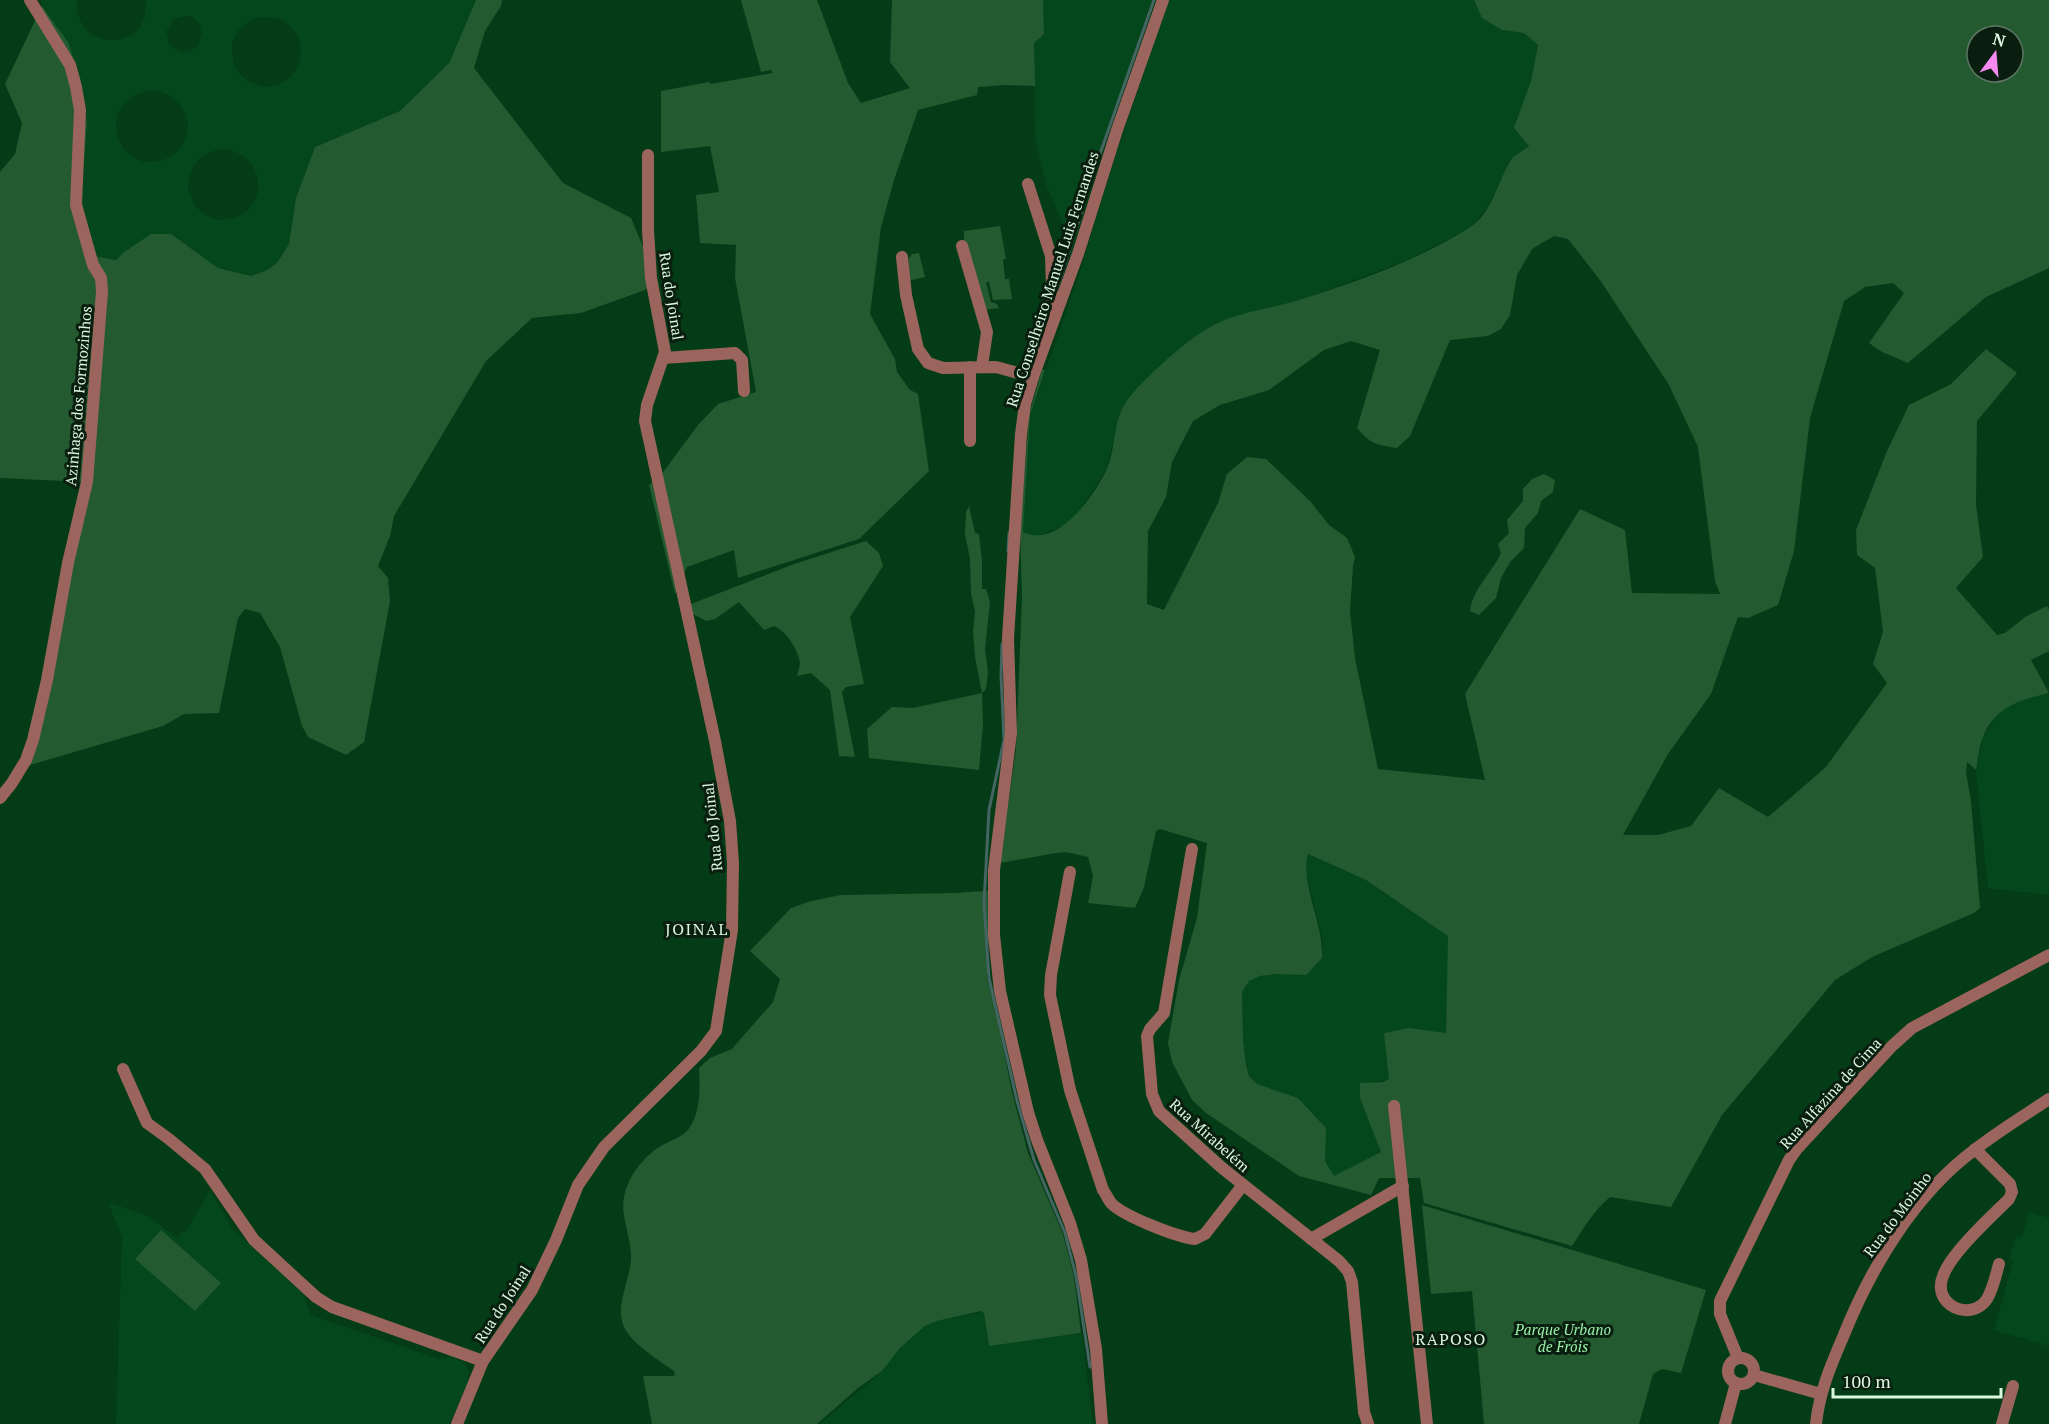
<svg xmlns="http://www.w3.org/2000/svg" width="2049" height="1424" font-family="'PT Serif',serif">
	<rect width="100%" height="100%" fill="#033c17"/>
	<g fill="#05471c" fill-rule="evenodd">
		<path d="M 41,0 L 77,0 L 77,13 L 82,24 L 90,34 L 105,40 L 118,40 L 129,36 L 139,29 L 145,17 L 146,0 L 476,0 L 449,63 L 400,111 L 315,147 L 296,198 L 289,244 L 277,263 L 267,270 L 251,276 L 218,268 L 171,234 L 123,253 L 116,260 L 93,256 L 81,196 L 68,42 L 42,6 ZM 185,16 L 192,17 L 199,23 L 202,34 L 198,46 L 188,52 L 182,52 L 176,50 L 169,44 L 166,32 L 174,19 ZM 268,17 L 280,19 L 290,26 L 298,36 L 301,48 L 300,60 L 296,70 L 288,79 L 277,85 L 264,87 L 248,81 L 239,73 L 233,62 L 232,44 L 237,32 L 245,24 L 256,18 ZM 146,91 L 159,91 L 169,95 L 178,103 L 185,113 L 188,125 L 186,138 L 181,147 L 172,156 L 161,161 L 144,162 L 133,157 L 123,149 L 118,139 L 116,127 L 118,114 L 124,103 L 134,95 ZM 225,149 L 236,152 L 247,159 L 254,168 L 258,180 L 258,192 L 254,202 L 246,212 L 235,218 L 223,220 L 215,219 L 204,214 L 195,206 L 188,188 L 189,176 L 194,165 L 202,156 L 213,151 Z"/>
		<path d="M 1035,0 L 1155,0 L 1115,110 L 1076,236 L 1069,239 L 1046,184 L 1035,138 L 1033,16 Z"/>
		<path d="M 1169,0 L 1474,0 L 1482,18 L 1502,30 L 1524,33 L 1538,45 L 1531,81 L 1529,145 L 1509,161 L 1490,204 L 1472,227 L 1408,260 L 1301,300 L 1228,319 L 1171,356 L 1134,391 L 1122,409 L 1106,470 L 1080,510 L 1065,525 L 1037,536 L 1030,536 L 1023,533 L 1030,415 L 1077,281 L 1117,151 Z"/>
		<path d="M 2049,693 L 2049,895 L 1988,888 L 1976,771 L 1983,736 L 2001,710 L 2028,698 Z"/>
		<path d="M 1308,854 L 1366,880 L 1449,936 L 1446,1033 L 1409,1028 L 1400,1030 L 1390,1079 L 1360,1084 L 1361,1098 L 1381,1152 L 1334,1177 L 1325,1161 L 1299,1098 L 1256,1084 L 1249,1076 L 1243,1040 L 1242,992 L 1249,981 L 1259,976 L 1277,974 L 1306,974 L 1322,958 L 1323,942 L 1305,868 Z"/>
		<path d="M 210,1190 L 233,1230 L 303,1292 L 311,1315 L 439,1359 L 452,1356 L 463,1362 L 469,1371 L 468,1383 L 449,1424 L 116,1424 L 122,1237 L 108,1202 L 146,1215 L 177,1238 L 182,1231 L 186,1232 Z"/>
		<path d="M 2029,1212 L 2049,1218 L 2049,1346 L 1994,1330 L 2013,1261 L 2009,1260 L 2016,1236 L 2022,1237 Z"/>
		<path d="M 984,1312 L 988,1342 L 1082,1334 L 1093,1424 L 819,1424 L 877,1376 L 895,1353 L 925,1326 L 937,1321 Z"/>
	</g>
	<g fill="#235a30" fill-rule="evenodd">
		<path d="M 476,0 L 502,0 L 501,6 L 485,31 L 474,68 L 563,183 L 631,218 L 659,285 L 581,313 L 532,318 L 486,361 L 394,516 L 390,536 L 378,566 L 388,578 L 390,601 L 364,742 L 346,755 L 308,737 L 302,726 L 280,647 L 260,613 L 245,609 L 238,618 L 219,713 L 184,714 L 163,726 L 30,765 L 26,760 L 86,482 L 0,478 L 0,172 L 15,154 L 22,123 L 5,84 L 42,6 L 68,42 L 80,77 L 87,124 L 81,196 L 93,256 L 116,260 L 123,253 L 151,234 L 171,234 L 218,268 L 251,276 L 267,270 L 277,263 L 289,244 L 296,198 L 315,147 L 400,111 L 449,63 Z"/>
		<path d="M 741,0 L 817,0 L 848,83 L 861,103 L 910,88 L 890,62 L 892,0 L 1043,0 L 1044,34 L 1034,43 L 1035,86 L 1006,85 L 978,87 L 977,95 L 918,110 L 894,180 L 881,227 L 870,314 L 895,359 L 897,372 L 910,390 L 918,394 L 929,471 L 859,539 L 738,578 L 734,550 L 687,567 L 675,594 L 649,485 L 661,475 L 698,425 L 718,404 L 756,392 L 735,278 L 736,245 L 700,243 L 696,195 L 719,192 L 710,146 L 661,152 L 661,91 L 709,82 L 711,84 L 773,73 L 771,70 L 761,72 Z"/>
		<path d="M 1474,0 L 2049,0 L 2049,268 L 1986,297 L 1908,363 L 1882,352 L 1869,343 L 1904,293 L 1893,283 L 1865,287 L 1844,301 L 1810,418 L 1794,551 L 1778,605 L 1748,618 L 1738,617 L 1711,694 L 1668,754 L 1623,835 L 1658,835 L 1691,826 L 1719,788 L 1768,817 L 1826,767 L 1887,683 L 1873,664 L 1883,632 L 1875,568 L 1857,555 L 1856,530 L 1887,451 L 1909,405 L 1951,384 L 1986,349 L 2017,373 L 1977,421 L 1976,504 L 1983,557 L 1956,588 L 1997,635 L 2005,633 L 2025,617 L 2047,606 L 2049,610 L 2049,651 L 2031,660 L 2049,693 C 2020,700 1995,707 1983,737 C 1979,746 1978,760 1976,770 L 1967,762 L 1966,772 L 1971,801 L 1980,908 L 1974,913 L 1872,957 L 1835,980 L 1722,1115 L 1671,1207 L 1610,1197 C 1593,1211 1584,1228 1572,1246 L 1424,1203 L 1420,1178 L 1379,1178 L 1371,1195 L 1299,1176 L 1206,1113 L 1192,1100 L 1172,1062 L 1168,1043 L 1179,980 L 1197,918 L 1207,843 L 1160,829 L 1156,831 L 1144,887 L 1135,908 L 1088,903 L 1093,876 L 1088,857 L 1066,852 L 1056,853 L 1000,863 L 1016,749 L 1022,598 L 1020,530 L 1029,415 L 1042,369 L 1045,370 L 1030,415 L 1023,532 C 1057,549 1093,497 1106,471 C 1115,452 1113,429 1122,409 C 1127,398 1138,387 1147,378 C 1171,355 1197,331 1227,319 C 1251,310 1278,307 1302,299 C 1359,281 1418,260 1469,228 C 1491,215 1497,184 1509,163 C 1512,156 1523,151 1529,146 L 1514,128 L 1531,81 L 1538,45 L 1524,33 L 1502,30 L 1482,18 ZM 1977,36 L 2013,36 L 2013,72 L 1977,72 ZM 1554,236 L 1568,239 L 1600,280 L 1669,385 L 1698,447 L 1715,581 L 1720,594 L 1632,593 L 1625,530 L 1580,509 L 1465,694 L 1485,780 L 1378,769 L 1355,658 L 1350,612 L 1353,566 L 1355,557 L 1347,538 L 1329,525 L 1310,501 L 1266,459 L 1247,457 L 1227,474 L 1218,503 L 1164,610 L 1147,604 L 1148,531 L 1166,497 L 1172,462 L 1193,421 L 1220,405 L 1269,390 L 1324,350 L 1351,341 L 1380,350 L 1357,428 C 1370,444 1377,445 1397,448 L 1410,436 L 1450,340 L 1488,336 L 1501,329 L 1510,315 L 1517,275 L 1532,249 ZM 1308,854 L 1366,880 L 1448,936 L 1446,1033 L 1409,1028 L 1384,1033 L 1389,1079 L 1383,1082 L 1360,1083 L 1360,1098 L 1381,1152 L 1334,1176 L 1325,1161 L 1326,1128 L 1298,1098 L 1257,1084 L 1249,1076 L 1246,1064 L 1243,1040 L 1242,992 L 1249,981 L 1260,976 L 1277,974 L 1306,975 L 1322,958 C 1324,924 1300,884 1308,854 Z"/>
		<path d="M 1000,226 L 1006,259 L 1003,259 L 1005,279 L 1009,279 L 1012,299 L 993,300 L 989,282 L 986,282 L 991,302 L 997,304 L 999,308 L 983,310 L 964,245 L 964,231 Z"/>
		<path d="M 919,253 L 925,277 L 908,281 L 909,258 L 912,254 Z"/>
		<path d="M 1544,474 L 1555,480 L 1553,492 L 1541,501 L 1538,513 L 1525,528 L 1524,548 L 1510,562 L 1501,578 L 1496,598 L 1479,615 L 1470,611 C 1473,588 1492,573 1501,553 L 1498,544 L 1509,533 L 1507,520 L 1523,501 L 1523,489 L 1532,479 Z"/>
		<path d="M 969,506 L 975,533 L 979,534 L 982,562 L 982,589 L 986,589 L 990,602 L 985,649 L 988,672 L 986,689 L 982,693 L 983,724 L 979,770 L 869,758 L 867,729 L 892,707 L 913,708 L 982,693 L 975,657 L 973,632 L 975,611 L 971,594 L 970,559 L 965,534 L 966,512 Z"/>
		<path d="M 866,541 L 879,553 L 883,566 L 850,617 L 864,684 L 846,687 L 842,692 L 855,757 L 839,756 L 830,690 L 811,673 L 797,676 C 798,672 800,666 800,662 C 797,648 787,632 774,626 L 764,630 L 739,602 L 715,619 L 706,621 L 693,614 L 691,604 L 794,564 Z"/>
		<path d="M 998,890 L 987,952 L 987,978 L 995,1007 L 1012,1092 L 1028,1153 L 1063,1234 L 1074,1277 L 1081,1333 L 989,1346 L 984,1313 L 981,1311 L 937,1321 L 925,1326 L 900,1348 L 882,1371 L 858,1388 L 817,1424 L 652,1424 L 643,1376 L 674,1376 L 675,1372 C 660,1361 632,1344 624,1327 C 614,1305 632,1277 631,1255 C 630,1228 616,1211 628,1184 C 633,1171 648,1153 661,1146 C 669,1141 682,1137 688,1130 C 701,1113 700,1088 699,1068 L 710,1058 L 732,1049 L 737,1043 L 773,1002 L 780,979 L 750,951 L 791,908 L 811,901 L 841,895 L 955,893 Z"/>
		<path d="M 1422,1205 L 1706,1290 L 1681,1373 L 1662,1369 L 1653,1374 L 1639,1424 L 1484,1424 L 1472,1291 L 1431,1294 Z"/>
		<path d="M 161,1230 L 221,1283 L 195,1311 L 135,1259 Z"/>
	</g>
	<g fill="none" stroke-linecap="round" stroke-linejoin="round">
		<g stroke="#446561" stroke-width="3">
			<path d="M 1057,289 L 1101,151 L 1154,0"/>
			<path d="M 1040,342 L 1048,319"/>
			<path d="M 1028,371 L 1036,350"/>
			<path d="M 1008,551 L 1009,533"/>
			<path d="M 1002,644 L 1001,675 L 1004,740 L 989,810 L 984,903 L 989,978 L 1017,1101 L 1034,1160 L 1065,1233 L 1076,1276 L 1090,1367"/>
		</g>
		<g stroke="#9b655d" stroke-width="12">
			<path d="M 1028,184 L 1051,256 L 1053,317"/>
			<path d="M 962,246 L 987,332 L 982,366"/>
			<path d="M 902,257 L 906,295 L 918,349 L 928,363 L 943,368 L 996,367 L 1033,377"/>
			<path d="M 664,358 L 735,353 L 742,360 L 744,391"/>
			<path d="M 970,441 L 970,367"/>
			<path d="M 0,798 L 12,783 L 26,760 L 33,740 L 47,680 L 68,563 L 87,482 L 102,292 L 101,278 L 93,265 L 76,205 L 80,110 L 76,87 L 70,65 L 30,0"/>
			<path d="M 1192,849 L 1164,1013 L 1150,1029 L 1147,1036 L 1152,1094 L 1159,1111 L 1221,1167 L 1339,1261 L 1348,1271 L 1352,1282 L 1364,1412 L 1368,1424"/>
			<path d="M 1070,872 L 1051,975 L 1050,995 L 1070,1090 L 1103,1190 C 1106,1194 1108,1199 1111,1203 C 1123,1216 1177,1237 1195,1239 L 1205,1234 L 1243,1185"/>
			<path d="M 123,1069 L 147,1123 L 169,1139 L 205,1169 L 254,1240 L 316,1297 L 332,1307 L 483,1361"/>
			<path d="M 1394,1106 L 1427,1424"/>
			<path d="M 1975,1149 L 2010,1184 L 2012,1192 L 2009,1199 C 1991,1217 1951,1253 1943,1276 C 1931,1305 1971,1323 1987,1299 C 1993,1289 1996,1275 1999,1264"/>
			<path d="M 1311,1239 L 1403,1186"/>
			<circle cx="1741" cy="1371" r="13"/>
			<path d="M 1738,1358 L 1720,1314 L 1720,1301 L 1789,1160 L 1796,1150 L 1892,1046 L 1912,1028 L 2049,955"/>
			<path d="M 1754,1375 L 1821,1394"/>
			<path d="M 457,1424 L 483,1361 L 532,1290 L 556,1240 L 578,1185 L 604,1147 L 701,1051 L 716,1031 L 732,930 L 733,863 L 730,821 L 715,741 L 645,421 L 647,405 L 665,352 L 651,278 L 648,230 L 648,155"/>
			<path d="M 1102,1424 L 1096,1349 L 1081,1260 L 1070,1223 L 1037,1140 L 1028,1112 L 1000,991 L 994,935 L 994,870 L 1011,733 L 1008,638 L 1021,434 L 1025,404 L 1033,377 L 1078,254 L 1117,130 L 1163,0"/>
			<path d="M 1725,1424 L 1736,1383"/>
			<path d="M 1816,1424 C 1819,1393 1831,1365 1843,1337 C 1871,1267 1915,1193 1977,1148 C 2000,1130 2025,1115 2049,1099"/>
			<path d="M 2002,1424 L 2013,1386"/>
		</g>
	</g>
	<g text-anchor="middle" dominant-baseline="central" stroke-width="6" stroke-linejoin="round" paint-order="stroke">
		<g font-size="15" fill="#dbf7df" stroke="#091e0e">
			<text transform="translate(1052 279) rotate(-72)">Rua Conselheiro Manuel Luis Fernandes</text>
			<text transform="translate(672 296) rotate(81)">Rua do Joinal</text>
			<text transform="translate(78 396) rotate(-85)">Azinhaga dos Formozinhos</text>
			<text transform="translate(712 827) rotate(-96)">Rua do Joinal</text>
			<text transform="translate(1830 1093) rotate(-48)">Rua Alfazina de Cima</text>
			<text transform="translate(1210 1135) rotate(42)">Rua Mirabelém</text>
			<text transform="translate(1897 1214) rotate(-53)">Rua do Moinho</text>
			<text transform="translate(502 1304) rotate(-57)">Rua do Joinal</text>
		</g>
		<g font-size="15" font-style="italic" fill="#98efa8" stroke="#091e0e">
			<text x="1563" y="1329">Parque Urbano<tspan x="1563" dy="17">de Fróis</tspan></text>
		</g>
		<g font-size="16" letter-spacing="1.5" fill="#dbf7df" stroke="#091e0e">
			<text x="697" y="929">JOINAL</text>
			<text x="1451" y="1339">RAPOSO</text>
		</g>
	</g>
	<g transform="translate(1995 54) rotate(16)"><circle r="28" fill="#091e0e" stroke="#5d7562" stroke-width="1.5"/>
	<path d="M0-4.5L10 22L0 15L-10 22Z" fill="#f589ef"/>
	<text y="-9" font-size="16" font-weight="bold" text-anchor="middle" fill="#dbf7df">N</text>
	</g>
	<path d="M1833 1388v9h168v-9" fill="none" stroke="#dbf7df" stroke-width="3"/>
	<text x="1842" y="1388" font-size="18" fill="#dbf7df" stroke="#091e0e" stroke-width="4.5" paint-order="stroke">100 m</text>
</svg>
